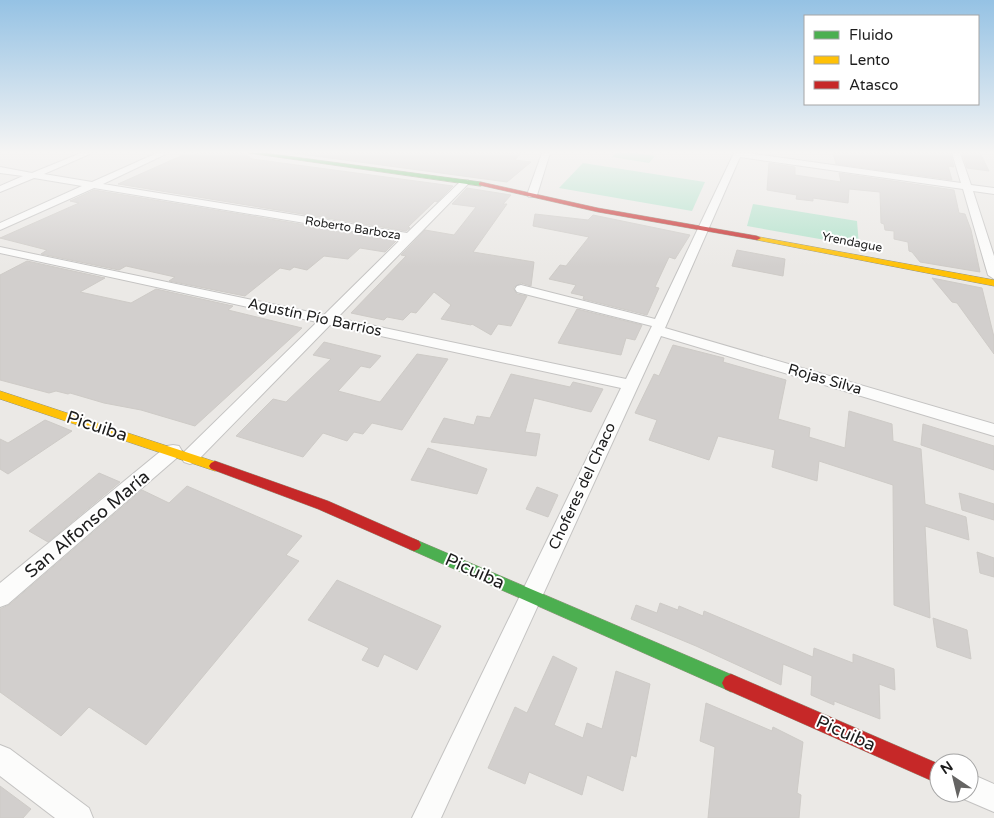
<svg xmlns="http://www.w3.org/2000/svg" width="994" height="818" font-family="'Varela Round',sans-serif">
	<rect width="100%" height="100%" fill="#ebe9e6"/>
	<g fill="#b2e2cb">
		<path d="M 616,153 L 635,153 L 655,156 L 649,163 L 612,157 Z"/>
		<path d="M 583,163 L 705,182 L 692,211 L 559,188 Z"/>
		<path d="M 753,204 L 857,221 L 859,246 L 747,226 Z"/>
	</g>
	<g fill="#d2cfcd" stroke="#cecbc7">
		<path d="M 199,153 L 244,153 L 252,159 L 453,186 L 437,202 L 435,201 L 408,227 L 410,228 L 406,231 L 118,184 L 183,155 L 192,156 Z"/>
		<path d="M 293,153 L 521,153 L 515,160 L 531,162 L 507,182 Z"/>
		<path d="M 833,153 L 950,153 L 954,167 L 948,166 L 952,180 L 836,164 Z"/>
		<path d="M 962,153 L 980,153 L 989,171 L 967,168 Z"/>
		<path d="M 769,163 L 795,167 L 795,175 L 841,182 L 839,173 L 954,190 L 959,213 L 965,214 L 971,230 L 980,272 L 920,262 L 912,252 L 909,251 L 908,242 L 894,239 L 894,231 L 885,230 L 884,224 L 881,223 L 880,192 L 849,189 L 848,203 L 813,198 L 813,201 L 796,199 L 797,195 L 767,190 Z"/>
		<path d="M 467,188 L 511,195 L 503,204 L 507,204 L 473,252 L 534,262 L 531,286 L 521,283 L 513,288 L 517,294 L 527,296 L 511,326 L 498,324 L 491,335 L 472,324 L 471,325 L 441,319 L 451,305 L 434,292 L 416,313 L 411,312 L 403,320 L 387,317 L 384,320 L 351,313 L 406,256 L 401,255 L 425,230 L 454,235 L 476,207 L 452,204 Z"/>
		<path d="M 94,190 L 397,240 L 385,252 L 360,248 L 348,259 L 324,256 L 307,270 L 294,267 L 290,270 L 280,268 L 245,296 L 169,281 L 175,277 L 126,266 L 119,270 L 41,254 L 47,250 L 0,238 L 79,203 L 70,201 Z"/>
		<path d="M 535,214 L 588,220 L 593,215 L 690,235 L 675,259 L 669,257 L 655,287 L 659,288 L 647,315 L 583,299 L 584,296 L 571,293 L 576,285 L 549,279 L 560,265 L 566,266 L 589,237 L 533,226 Z"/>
		<path d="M 737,250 L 785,259 L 783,276 L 732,266 Z"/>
		<path d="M 27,261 L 105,278 L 80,292 L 131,303 L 156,289 L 233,306 L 228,310 L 302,328 L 195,426 L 141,410 L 104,403 L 70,393 L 68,394 L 56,391 L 49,393 L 0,380 L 0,275 Z"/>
		<path d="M 932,278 L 982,288 L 994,337 L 994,354 L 957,303 L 952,302 Z"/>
		<path d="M 577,309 L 642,325 L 635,340 L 626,338 L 621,355 L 558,343 Z"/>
		<path d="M 324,342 L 381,356 L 370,368 L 361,366 L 338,391 L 380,402 L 417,354 L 448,359 L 402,430 L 372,423 L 363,434 L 354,432 L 347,441 L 323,433 L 303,457 L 236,436 L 273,399 L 286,402 L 331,359 L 313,355 Z"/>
		<path d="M 673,345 L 724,358 L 723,362 L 786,380 L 778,419 L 810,428 L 809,437 L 845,448 L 849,411 L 892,424 L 893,441 L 921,449 L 925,504 L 966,517 L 969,540 L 925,526 L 930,618 L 894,605 L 893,485 L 819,461 L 817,481 L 772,467 L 775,450 L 718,436 L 709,460 L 649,440 L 657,420 L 635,413 L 654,374 L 659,376 Z"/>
		<path d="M 511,374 L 570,387 L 573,382 L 603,389 L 591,412 L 534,398 L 525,432 L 540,434 L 536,456 L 431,442 L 444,418 L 474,425 L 477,416 L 490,418 Z"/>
		<path d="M 45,420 L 72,431 L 8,474 L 0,469 L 0,439 L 8,443 Z"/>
		<path d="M 923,424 L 994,446 L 994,470 L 921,445 Z"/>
		<path d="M 428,448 L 487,469 L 477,494 L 411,480 Z"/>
		<path d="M 99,473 L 120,482 L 48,542 L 29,531 Z"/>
		<path d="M 187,486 L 302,536 L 286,555 L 299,561 L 146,745 L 89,707 L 61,736 L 0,692 L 0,609 L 9,605 L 142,490 L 169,503 Z"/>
		<path d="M 537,487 L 558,495 L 548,517 L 526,509 Z"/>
		<path d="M 959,493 L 994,504 L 994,520 L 962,510 Z"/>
		<path d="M 977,552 L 994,558 L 994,577 L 980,573 Z"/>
		<path d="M 337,580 L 441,626 L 417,670 L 384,654 L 378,667 L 362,660 L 369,648 L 308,620 Z"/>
		<path d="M 660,603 L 678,610 L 679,606 L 703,616 L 704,611 L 813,657 L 814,648 L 853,663 L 853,654 L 894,669 L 895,690 L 879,684 L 880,719 L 834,701 L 834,705 L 811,695 L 812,676 L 783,664 L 781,685 L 696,646 L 631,619 L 636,605 L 657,613 Z"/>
		<path d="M 933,618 L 967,630 L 971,659 L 937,647 Z"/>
		<path d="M 553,656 L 577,668 L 554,725 L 583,738 L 587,723 L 602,729 L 616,671 L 650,684 L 636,757 L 631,755 L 623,791 L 587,775 L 582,795 L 529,772 L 525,784 L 488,768 L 515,707 L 527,713 Z"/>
		<path d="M 706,703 L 772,731 L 773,727 L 803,742 L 797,793 L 801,795 L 799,818 L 708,818 L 715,747 L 700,741 Z"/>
		<path d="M 0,786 L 31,809 L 23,818 L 0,818 Z"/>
	</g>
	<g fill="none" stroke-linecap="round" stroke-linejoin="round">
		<defs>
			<g id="street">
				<path d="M 81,153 L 92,153 L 44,174 L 92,182 L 157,153 L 168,153 L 103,184 L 407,233 L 462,180 L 468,180 L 468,184 L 337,318 L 626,379 L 652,326 L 517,292 L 515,289 L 517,286 L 521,285 L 655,319 L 734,153 L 747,153 L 961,183 L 952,153 L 960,153 L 971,185 L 994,188 L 994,194 L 973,191 L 994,256 L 994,279 L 988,275 L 963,189 L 740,157 L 665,328 L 994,424 L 994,436 L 661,336 L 441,818 L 412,818 L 621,388 L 330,325 L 196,462 L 190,464 L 184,462 L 181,457 L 184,452 L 317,322 L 0,253 L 0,247 L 324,315 L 401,239 L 94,188 L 0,230 L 0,223 L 82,186 L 34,178 L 0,192 L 0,186 L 23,176 L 0,173 L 0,167 L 32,173 Z"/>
				<path d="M 542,153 L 550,153 L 537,195 L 535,197 L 529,197 L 527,195 Z"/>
				<path d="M 173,445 L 179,446 L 182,451 L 179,456 L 8,604 L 0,607 L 0,583 L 167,446 Z"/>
				<path d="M 0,745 L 10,749 L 89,808 L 93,818 L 55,818 L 0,776 Z"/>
				<path d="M 969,773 L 994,784 L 994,812 L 959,797 L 958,793 L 969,793 Z"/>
			</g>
			<g id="fast">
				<path d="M 249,153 L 265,153 L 481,182 L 484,184 L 481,186 Z"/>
				<path d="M 414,539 L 737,677 L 740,683 L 737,689 L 731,692 L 725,689 L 409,549 L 407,545 L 409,541 Z"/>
			</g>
			<g id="slow">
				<path d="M 754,236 L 994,280 L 994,286 L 757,240 L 753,238 Z"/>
				<path d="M 0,391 L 219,463 L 221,466 L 219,469 L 215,471 L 0,399 Z"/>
			</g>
			<g id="jam">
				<path d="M 481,182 L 598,208 L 757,236 L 761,238 L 757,240 L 598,212 L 479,185 L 479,183 Z"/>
				<path d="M 215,461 L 328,501 L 419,541 L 421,545 L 419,549 L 414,551 L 409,549 L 318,509 L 211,469 L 209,466 L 211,463 Z"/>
				<path d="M 731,674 L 939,764 L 939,784 L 725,689 L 722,683 L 725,677 Z"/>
			</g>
		</defs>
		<use href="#street" stroke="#c4c3c2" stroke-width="2"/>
		<use href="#fast" stroke="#94947f" stroke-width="1"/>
		<use href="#slow" stroke="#94947f" stroke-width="1"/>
		<use href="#jam" stroke="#94947f" stroke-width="1"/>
		<use href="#street" fill="#fcfcfb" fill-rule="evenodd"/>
		<use href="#fast" fill="#4caf50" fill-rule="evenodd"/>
		<use href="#slow" fill="#ffc107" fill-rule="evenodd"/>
		<use href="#jam" fill="#c62828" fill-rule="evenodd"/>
	</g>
	<linearGradient id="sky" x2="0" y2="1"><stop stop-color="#95c2e4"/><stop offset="0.57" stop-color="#f6f5f4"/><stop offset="1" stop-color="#f6f5f4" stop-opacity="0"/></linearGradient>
	<rect width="994" height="267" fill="url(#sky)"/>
	<g text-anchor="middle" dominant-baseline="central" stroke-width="4" stroke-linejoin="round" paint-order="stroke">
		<g font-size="12" fill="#1d1d1d" stroke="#fff">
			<text transform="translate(353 228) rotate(9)">Roberto Barboza</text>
			<text transform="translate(852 242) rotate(11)">Yrendague</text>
		</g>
		<g font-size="15" fill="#1d1d1d" stroke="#fff">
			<text transform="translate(315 317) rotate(12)">Agustín Pío Barrios</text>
			<text transform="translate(825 379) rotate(16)">Rojas Silva</text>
			<text transform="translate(582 486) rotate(-65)">Choferes del Chaco</text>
		</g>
		<g font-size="18" fill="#1d1d1d" stroke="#fff">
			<text transform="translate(97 426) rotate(18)">Picuiba</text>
			<text transform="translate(87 524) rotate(-40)">San Alfonso María</text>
			<text transform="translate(475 571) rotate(24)">Picuiba</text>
			<text transform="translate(846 733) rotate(24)">Picuiba</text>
		</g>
	</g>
	<rect x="804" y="15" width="175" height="90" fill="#ffffff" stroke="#a5a5a5"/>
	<rect x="814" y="31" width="25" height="8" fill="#4caf50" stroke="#a5a5a5"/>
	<text x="849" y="40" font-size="15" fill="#1d1d1d">Fluido</text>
	<rect x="814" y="56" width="25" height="8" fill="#ffc107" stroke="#a5a5a5"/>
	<text x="849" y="65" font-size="15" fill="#1d1d1d">Lento</text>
	<rect x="814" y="81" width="25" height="8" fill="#c62828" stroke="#a5a5a5"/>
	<text x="849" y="90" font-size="15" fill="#1d1d1d">Atasco</text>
	<g transform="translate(954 778) rotate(325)"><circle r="24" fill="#ffffff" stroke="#a5a5a5"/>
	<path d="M0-4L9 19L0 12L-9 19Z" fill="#656463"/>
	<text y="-8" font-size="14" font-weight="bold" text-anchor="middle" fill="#1d1d1d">N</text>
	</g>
</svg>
